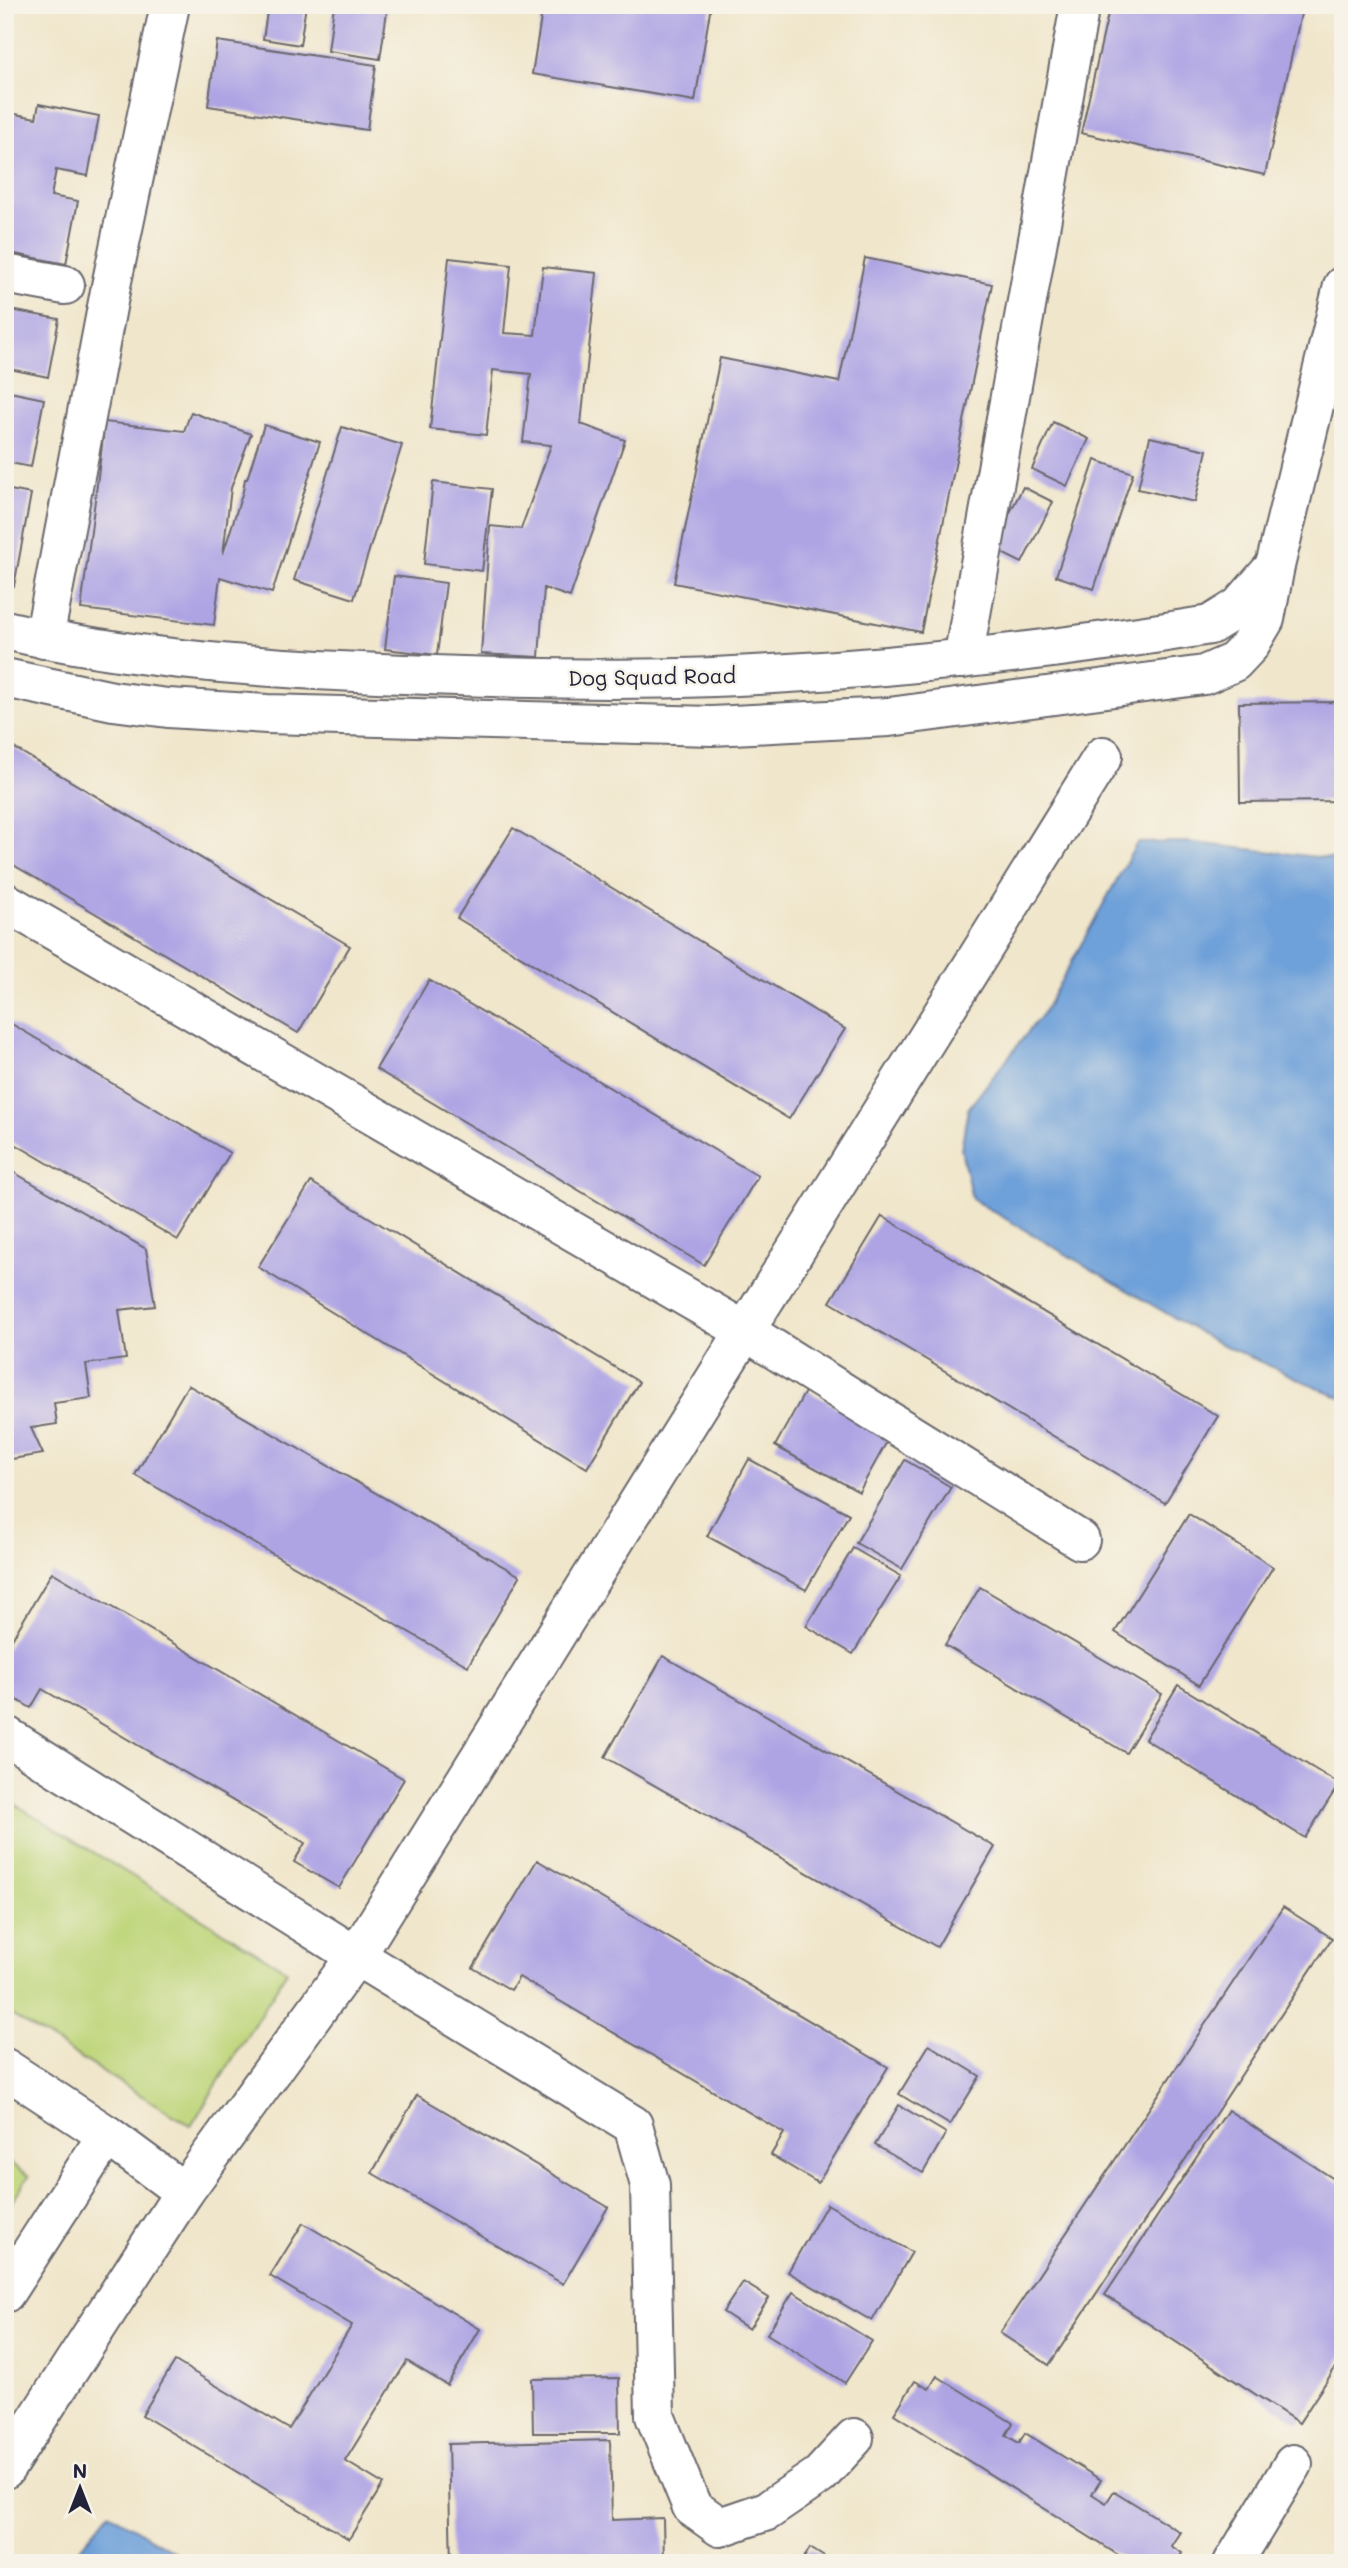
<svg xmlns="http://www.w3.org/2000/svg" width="1348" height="2568" font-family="Mali,sans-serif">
	<rect width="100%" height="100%" fill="#f7f3e8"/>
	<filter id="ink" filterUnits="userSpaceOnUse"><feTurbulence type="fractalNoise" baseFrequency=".0143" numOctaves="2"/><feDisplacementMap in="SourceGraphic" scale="14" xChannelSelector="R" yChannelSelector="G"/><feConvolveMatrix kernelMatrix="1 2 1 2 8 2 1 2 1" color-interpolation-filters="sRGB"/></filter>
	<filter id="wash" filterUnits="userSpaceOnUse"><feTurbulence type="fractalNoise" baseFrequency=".00686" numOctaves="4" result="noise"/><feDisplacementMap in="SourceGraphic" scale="28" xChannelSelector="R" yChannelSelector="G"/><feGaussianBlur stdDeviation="1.57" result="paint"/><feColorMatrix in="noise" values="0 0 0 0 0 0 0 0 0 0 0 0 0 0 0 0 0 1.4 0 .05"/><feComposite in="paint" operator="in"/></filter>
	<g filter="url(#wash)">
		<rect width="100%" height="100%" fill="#f0e6cb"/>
		<g fill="#bfd67b" stroke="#707c5b" stroke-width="2">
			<path d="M 5,1798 L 287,1971 L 191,2126 L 5,2011 Z"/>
			<path d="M 5,2160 L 29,2176 L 5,2211 Z"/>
		</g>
		<g fill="#6ea0d9" stroke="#48618a" stroke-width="2">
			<path d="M 1186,842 L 1343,860 L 1343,1399 L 1212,1340 L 972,1199 L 961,1149 L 968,1109 L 1045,1010 L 1137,843 Z"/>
			<path d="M 109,2513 L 193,2563 L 67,2563 Z"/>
		</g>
		<g id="blocks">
			<g fill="#aea4e4">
				<path d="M 268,5 L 306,5 L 300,45 L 263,39 Z"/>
				<path d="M 334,5 L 388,5 L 380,59 L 328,51 Z"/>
				<path d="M 543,5 L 711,5 L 695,101 L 532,74 Z"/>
				<path d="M 1110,5 L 1303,5 L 1265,175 L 1081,133 Z"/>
				<path d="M 217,41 L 376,65 L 367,130 L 208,106 Z"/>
				<path d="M 39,104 L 99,116 L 88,176 L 56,170 L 51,196 L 78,201 L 66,264 L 5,252 L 5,112 L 36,118 Z"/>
				<path d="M 449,258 L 511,265 L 504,333 L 535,335 L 543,267 L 597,273 L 581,424 L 625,440 L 570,597 L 544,588 L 539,657 L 481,654 L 490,526 L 521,529 L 551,445 L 523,442 L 531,374 L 493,370 L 486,435 L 430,429 Z"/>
				<path d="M 865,258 L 992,284 L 921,632 L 674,583 L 720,358 L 839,382 Z"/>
				<path d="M 5,309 L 59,319 L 48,377 L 5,368 Z"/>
				<path d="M 5,391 L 44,399 L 31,467 L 5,462 Z"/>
				<path d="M 191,412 L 251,434 L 231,488 L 223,554 L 243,491 L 245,479 L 247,479 L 264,425 L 320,442 L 272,593 L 220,577 L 214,625 L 81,609 L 105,422 L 184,431 Z"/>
				<path d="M 1053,422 L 1089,439 L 1067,486 L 1032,469 Z"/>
				<path d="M 342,427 L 402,445 L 354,599 L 294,580 Z"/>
				<path d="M 1150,437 L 1207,450 L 1195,502 L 1138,489 Z"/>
				<path d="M 1095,460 L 1133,473 L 1094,589 L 1056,576 Z"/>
				<path d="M 433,482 L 492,489 L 482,571 L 424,564 Z"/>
				<path d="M 1023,487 L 1053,502 L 1022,563 L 992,548 Z"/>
				<path d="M 5,489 L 31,494 L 14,586 L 5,584 Z"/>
				<path d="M 394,576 L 446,583 L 437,655 L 385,649 Z"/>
				<path d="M 1343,702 L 1343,801 L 1240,802 L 1239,703 Z"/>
				<path d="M 11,746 L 350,946 L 298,1033 L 5,860 L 5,756 Z"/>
				<path d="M 513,828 L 845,1029 L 789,1119 L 457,918 Z"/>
				<path d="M 429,980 L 758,1176 L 704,1265 L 376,1069 Z"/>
				<path d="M 5,1020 L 230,1153 L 178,1240 L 5,1138 Z"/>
				<path d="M 15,1173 L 146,1249 L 155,1306 L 119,1310 L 126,1359 L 86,1364 L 91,1398 L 54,1403 L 57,1424 L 31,1428 L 43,1454 L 5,1460 L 5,1175 Z"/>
				<path d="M 311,1182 L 639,1382 L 587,1468 L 258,1267 Z"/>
				<path d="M 882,1216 L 1218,1416 L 1165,1503 L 830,1302 Z"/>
				<path d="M 188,1385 L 520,1576 L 468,1666 L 135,1475 Z"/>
				<path d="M 806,1390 L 890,1436 L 859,1492 L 775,1446 Z"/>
				<path d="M 749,1459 L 849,1514 L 806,1590 L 707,1536 Z"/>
				<path d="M 905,1460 L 951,1487 L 902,1569 L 856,1543 Z"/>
				<path d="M 1189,1514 L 1273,1567 L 1199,1685 L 1115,1632 Z"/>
				<path d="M 853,1548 L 901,1576 L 853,1654 L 806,1626 Z"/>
				<path d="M 52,1572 L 404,1779 L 339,1888 L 294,1862 L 305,1843 L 42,1689 L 31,1708 L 5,1693 L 5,1651 Z"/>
				<path d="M 980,1587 L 1162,1694 L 1126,1753 L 945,1645 Z"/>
				<path d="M 663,1656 L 995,1847 L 937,1947 L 605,1757 Z"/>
				<path d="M 1178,1685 L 1339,1784 L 1305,1838 L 1145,1739 Z"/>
				<path d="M 537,1860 L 888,2067 L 818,2183 L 771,2155 L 784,2133 L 519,1977 L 511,1990 L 473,1968 Z"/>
				<path d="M 1283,1907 L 1332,1938 L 1049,2365 L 1000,2333 Z"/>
				<path d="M 929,2045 L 980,2076 L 950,2125 L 899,2094 Z"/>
				<path d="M 417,2095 L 608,2207 L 563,2284 L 372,2173 Z"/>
				<path d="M 899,2105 L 946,2133 L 923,2173 L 875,2145 Z"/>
				<path d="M 1228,2110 L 1343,2185 L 1343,2356 L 1299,2423 L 1105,2295 Z"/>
				<path d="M 827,2204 L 912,2252 L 872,2321 L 788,2272 Z"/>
				<path d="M 303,2223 L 480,2329 L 447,2385 L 407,2361 L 345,2461 L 383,2484 L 349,2539 L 142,2415 L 175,2361 L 289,2429 L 352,2325 L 270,2276 Z"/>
				<path d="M 743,2282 L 769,2298 L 749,2329 L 723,2312 Z"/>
				<path d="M 793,2292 L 872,2341 L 845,2383 L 767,2334 Z"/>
				<path d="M 937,2376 L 1013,2423 L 1006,2435 L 1019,2443 L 1025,2433 L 1101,2480 L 1092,2494 L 1106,2503 L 1114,2491 L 1180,2532 L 1171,2546 L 1182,2553 L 1176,2563 L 1131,2563 L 894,2414 L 915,2381 L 929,2389 Z"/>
				<path d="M 619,2378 L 620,2433 L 533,2433 L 532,2379 Z"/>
				<path d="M 610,2440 L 612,2520 L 663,2518 L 664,2563 L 451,2563 L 448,2444 Z"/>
				<path d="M 810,2548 L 834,2563 L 793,2563 L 796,2558 L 802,2561 Z"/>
			</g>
		</g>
	</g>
	<g filter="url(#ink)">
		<use href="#blocks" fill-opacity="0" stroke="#6a676d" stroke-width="2"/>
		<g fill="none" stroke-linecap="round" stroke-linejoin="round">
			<defs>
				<g id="minor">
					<path d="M 5,274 L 65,285"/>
					<path d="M 5,630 C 135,660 271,669 404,674 C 507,678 611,681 714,677 C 880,670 1046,652 1210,625 L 1239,607 L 1275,566"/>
					<path d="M 44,639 L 111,286 L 170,5"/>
					<path d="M 963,659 L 1078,16"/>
					<path d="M 5,678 L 113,701 L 168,708 L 267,714 L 712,726 L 889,717 L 1204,675 L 1234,662 L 1249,646 L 1265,619 L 1275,566 L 1343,286"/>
					<path d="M 5,902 L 745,1331 L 1080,1540"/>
					<path d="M 5,1735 L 356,1956 L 633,2125 L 650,2185 L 655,2416 L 692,2507 L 720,2527 L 767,2511 L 820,2475 L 854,2438"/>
					<path d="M 5,2068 L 107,2135 L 5,2293"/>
					<path d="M 107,2135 L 184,2192"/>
					<path d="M 5,2469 L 184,2192 L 356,1956 L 1103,756"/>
					<path d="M 1233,2563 L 1293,2464"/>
				</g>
			</defs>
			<use href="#minor" stroke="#6a676d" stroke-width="42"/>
			<use href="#minor" stroke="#fff" stroke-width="38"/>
		</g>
	</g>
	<g text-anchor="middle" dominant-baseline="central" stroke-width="5" stroke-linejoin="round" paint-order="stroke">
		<g font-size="21" fill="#22223b" stroke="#f7f3e8">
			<text transform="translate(652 676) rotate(-1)">Dog Squad Road</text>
		</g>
	</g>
	<rect width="1348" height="2568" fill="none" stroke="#f7f3e8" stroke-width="28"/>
	<g transform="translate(80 2488)" stroke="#f7f3e8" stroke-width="5" paint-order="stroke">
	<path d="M0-5L12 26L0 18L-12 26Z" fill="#22223b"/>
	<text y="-10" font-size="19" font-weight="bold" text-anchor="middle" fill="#22223b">N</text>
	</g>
</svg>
